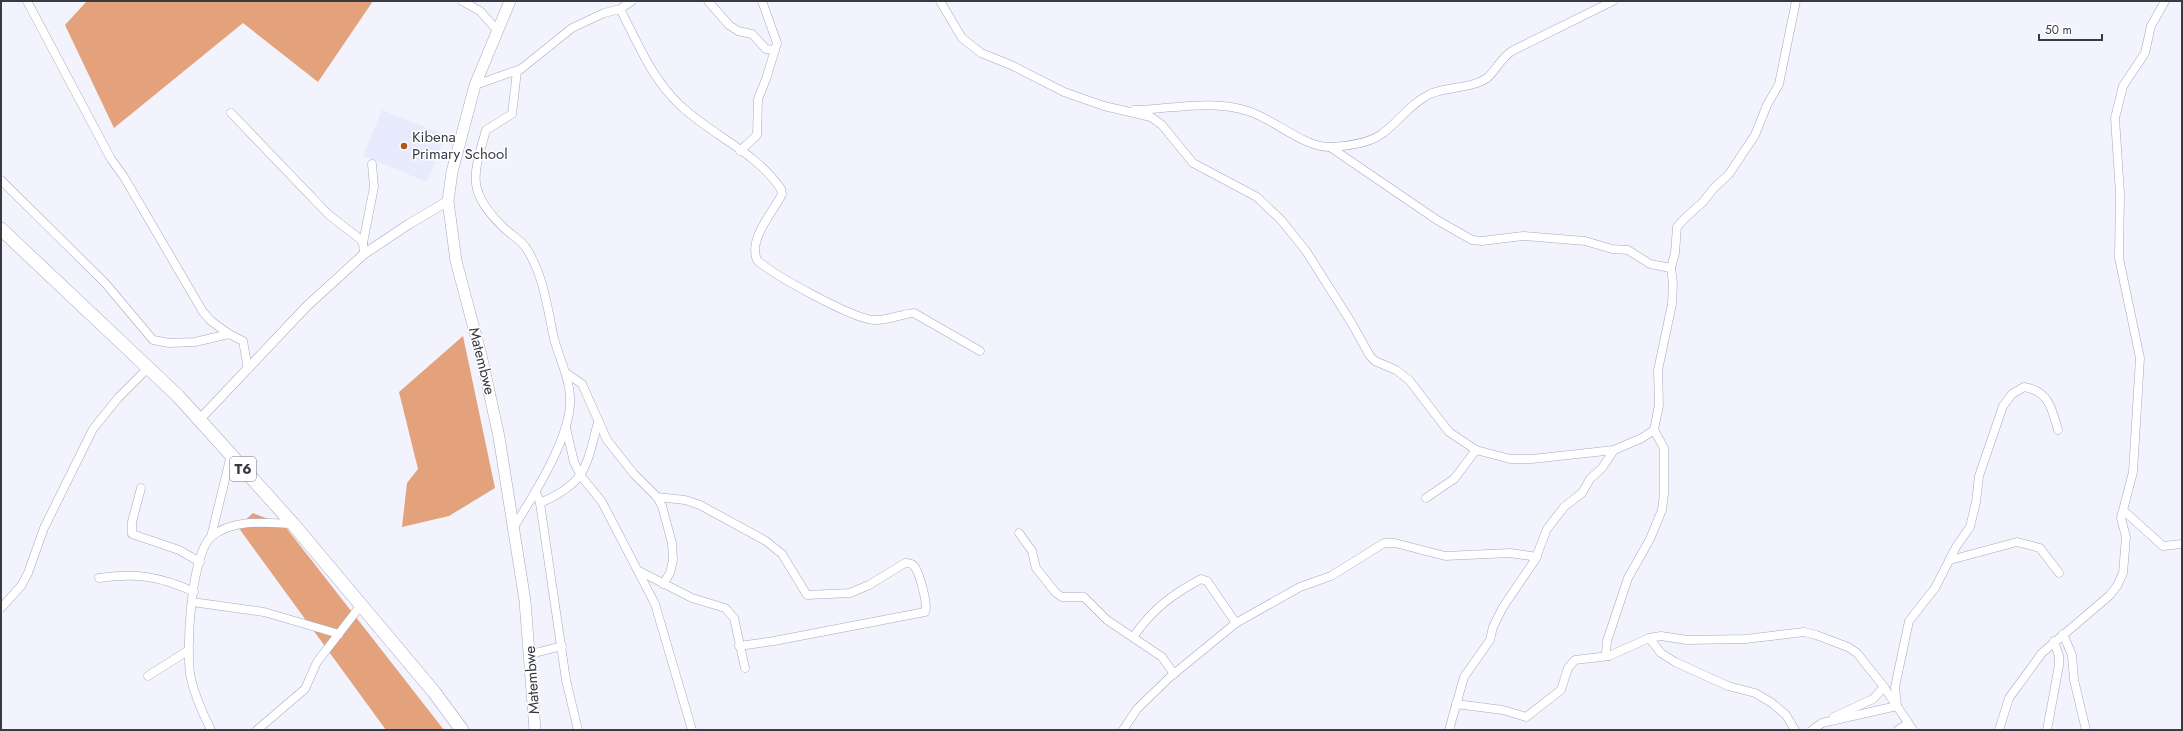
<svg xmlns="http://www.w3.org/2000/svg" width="2183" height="731" font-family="Jost,sans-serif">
	<rect width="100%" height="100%" fill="#f2f3fd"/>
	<path fill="#e8ebfe" d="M 382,110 L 446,135 L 427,182 L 363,156 Z"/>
	<g fill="#e3a17c">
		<path d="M 87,1 L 373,1 L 318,82 L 243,23 L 114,128 L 65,25 Z"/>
		<path d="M 463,336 L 495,488 L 449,516 L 402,527 L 407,483 L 418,469 L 399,392 Z"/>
		<path d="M 253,513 L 284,525 L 444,730 L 386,730 L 238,527 Z"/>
	</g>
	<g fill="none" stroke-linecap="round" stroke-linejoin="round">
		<defs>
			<g id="minor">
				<path d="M 27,1 L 111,159 L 124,177 L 203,312 L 211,321 L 229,334 L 243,341 L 248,369"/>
				<path d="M 462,1 L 480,11 L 497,30"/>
				<path d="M 708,1 L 729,25 L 738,31 L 752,34 L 766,49 L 775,50"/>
				<path d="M 940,1 L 962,38 L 981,53 L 1011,65 L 1064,92 L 1104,106 L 1151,117 L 1162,125 L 1193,163 L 1257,197 L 1282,221 L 1306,251 L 1351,322 L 1370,356 L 1375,361 L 1396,370 L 1409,380 L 1449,432 L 1476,450 L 1510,459 L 1532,459 L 1614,450 L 1642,438 L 1654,430 L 1659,405 L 1658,370 L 1672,304 L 1673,283 L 1671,268 L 1675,253 L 1677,227 L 1686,217 L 1703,202 L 1713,189 L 1729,174 L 1755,135 L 1767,105 L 1779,84 L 1796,1"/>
				<path d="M 620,9 C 638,43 652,80 681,106 C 713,136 756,152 781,189 L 782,194 C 773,213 748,238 757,260 C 773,275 853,319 874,320 C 887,321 901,314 914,313 L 980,351"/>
				<path d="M 475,85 L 521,69 L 572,28 L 604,13 L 620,9 L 632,1"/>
				<path d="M 1134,110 C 1172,109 1212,99 1248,111 C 1274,119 1304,148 1331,147 C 1347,146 1371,143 1383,133 C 1399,121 1411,103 1430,94 C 1448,86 1471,89 1487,78 C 1495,72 1500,59 1512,51 L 1613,1"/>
				<path d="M 231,113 L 329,215 L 360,239 L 363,243 L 364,254"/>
				<path d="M 1330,147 L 1437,220 L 1472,240 L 1482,241 L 1523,236 L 1585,241 L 1612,249 L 1628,250 L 1650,264 L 1671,268"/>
				<path d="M 740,151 L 757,135 L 758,99 L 766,79 L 777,43 L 762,1"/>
				<path d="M 1,180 L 106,284 L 153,340 L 169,343 L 195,342 L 229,334"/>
				<path d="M 363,243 L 374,187 L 372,164"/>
				<path d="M 566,373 L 582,384 L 607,440 L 634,474 L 657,497 L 662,506 L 672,543 L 673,560 L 670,573 L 663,584"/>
				<path d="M 566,428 L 574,462 L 581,476 L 602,502 L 655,604 L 692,730"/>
				<path d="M 1654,430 L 1664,448 L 1664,494 L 1662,510 L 1650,539 L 1628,578 L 1607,641 L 1606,653 L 1609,656 L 1649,638 L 1661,636 L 1687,640 L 1746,639 L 1804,632 L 1816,635 L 1848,647 L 1857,653 L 1884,687 L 1913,730"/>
				<path d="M 141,488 L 132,522 L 132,534 L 179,550 L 200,562"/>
				<path d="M 536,492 L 540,503 L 566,680 L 578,730"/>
				<path d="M 657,497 L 685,500 L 700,505 L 766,541 L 782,554 L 807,595 L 850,593 L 869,585 L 905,563 C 908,563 912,563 914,566 C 919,571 929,607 925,612 L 774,641 L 739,646"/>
				<path d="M 1426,498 L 1454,479 L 1476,450"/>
				<path d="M 540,503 C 586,483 586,468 598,422"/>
				<path d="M 2124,511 L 2163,546 L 2182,544"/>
				<path d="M 514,527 C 534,494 573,435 570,396 C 569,374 557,355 553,334 C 547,305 543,274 526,248 C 521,240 511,235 504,228 C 466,191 473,176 486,130 L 512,114 L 517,71"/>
				<path d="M 1019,533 L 1032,551 L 1036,568 L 1056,593 L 1062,597 L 1084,597 L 1107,620 L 1162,657 L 1174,674"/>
				<path d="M 211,537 L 231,455"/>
				<path d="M 1950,560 L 2017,542 L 2040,548 L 2059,573"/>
				<path d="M 639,571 L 692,598 L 725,608 L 734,618 L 745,668"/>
				<path d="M 99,578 C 136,573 160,576 194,592"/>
				<path d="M 192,602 L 264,612 L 339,634"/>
				<path d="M 1,608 L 21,586 L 28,573 L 44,528 L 93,429 L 118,398 L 149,367"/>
				<path d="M 2063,634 L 2072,655 L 2074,680 L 2086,730"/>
				<path d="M 1133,637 C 1153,609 1171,595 1201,579 L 1207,581 L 1236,623"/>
				<path d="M 1649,638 L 1661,653 L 1675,662 L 1728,686 L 1755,693 L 1772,703 L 1786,715 L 1795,730"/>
				<path d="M 531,654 L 562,646"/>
				<path d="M 148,676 L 189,650"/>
				<path d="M 1456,704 L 1503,710 L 1526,717 L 1561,690 L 1568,668 L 1575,660 L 1609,656"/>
				<path d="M 1834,717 L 1873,699 L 1884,687"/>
				<path d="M 211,730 C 203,714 195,696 191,679 C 185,653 191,555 211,537 C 233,518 267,523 293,524"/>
				<path d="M 257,730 L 305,689 L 317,662 L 361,605"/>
				<path d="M 1123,730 L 1137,709 L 1170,677 L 1236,623 L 1300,587 L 1331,576 L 1384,543 L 1395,543 L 1445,556 L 1510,553 L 1537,557"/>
				<path d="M 1449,730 L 1464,677 L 1490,640 L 1493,627 L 1503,607 L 1535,560 L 1547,529 L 1564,507 L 1582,493 L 1590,479 L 1602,468 L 1614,450"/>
				<path d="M 1812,730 L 1822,723 L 1897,706 L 1895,687 L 1909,621 L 1935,588 L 1956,547 L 1970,527 L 1976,502 L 1979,476 L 2003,406 L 2012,394 L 2024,387 C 2049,391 2052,409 2058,430"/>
				<path d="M 1898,730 L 1907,724"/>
				<path d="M 1999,730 L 2009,698 L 2042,653 L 2109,596 L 2117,586 L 2123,573 L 2126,537 L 2121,518 L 2133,472 L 2140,358 L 2119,258 L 2120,194 L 2115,118 L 2123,86 L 2145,53 L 2151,26 L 2165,1"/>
				<path d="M 2047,730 L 2059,665 L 2059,656 L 2054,641"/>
			</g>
			<path id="tertiary" d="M 200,419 L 307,306 L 364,254 L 409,224 L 448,201"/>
			<path id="secondary" d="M 510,1 L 475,85 L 452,172 L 448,201 L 456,261 L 481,355 L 499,437 L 525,601 L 535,730"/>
			<path id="trunk" d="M 1,229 L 178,396 L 293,524 L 434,692 L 462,730"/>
		</defs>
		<use href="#minor" stroke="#a5a9c0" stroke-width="9"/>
		<use href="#tertiary" stroke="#a5a9c0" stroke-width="10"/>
		<use href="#secondary" stroke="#a5a9c0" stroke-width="12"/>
		<use href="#trunk" stroke="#a5a9c0" stroke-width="14"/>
		<use href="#minor" stroke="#fff" stroke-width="8"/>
		<use href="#tertiary" stroke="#fff" stroke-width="9"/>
		<use href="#secondary" stroke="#fff" stroke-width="11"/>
		<use href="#trunk" stroke="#fff" stroke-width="13"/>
	</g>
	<circle fill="#b5550e" stroke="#fff" stroke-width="1.5" cx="404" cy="146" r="4"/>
	<g text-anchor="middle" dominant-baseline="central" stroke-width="3" stroke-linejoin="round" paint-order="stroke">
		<rect fill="#fff" stroke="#74757c" stroke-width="1" x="230" y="457" width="26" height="24" rx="3"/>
		<g font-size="14" font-weight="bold" fill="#383a44">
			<text x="243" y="469">T6</text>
		</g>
		<g font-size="15" fill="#383a44" stroke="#fff" text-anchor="start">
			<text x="412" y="137">Kibena<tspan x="412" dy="17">Primary School</tspan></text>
		</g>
		<g font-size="15" fill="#383a44" stroke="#fff">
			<text transform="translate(482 361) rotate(76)">Matembwe</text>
			<text transform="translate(532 680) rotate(-94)">Matembwe</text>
		</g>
	</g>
	<rect width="2183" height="731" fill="none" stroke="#383a44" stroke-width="4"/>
	<path d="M2039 34v6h63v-6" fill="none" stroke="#383a44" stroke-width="2"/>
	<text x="2045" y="34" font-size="12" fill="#383a44" stroke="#ffffff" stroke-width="3" paint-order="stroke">50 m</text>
</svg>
